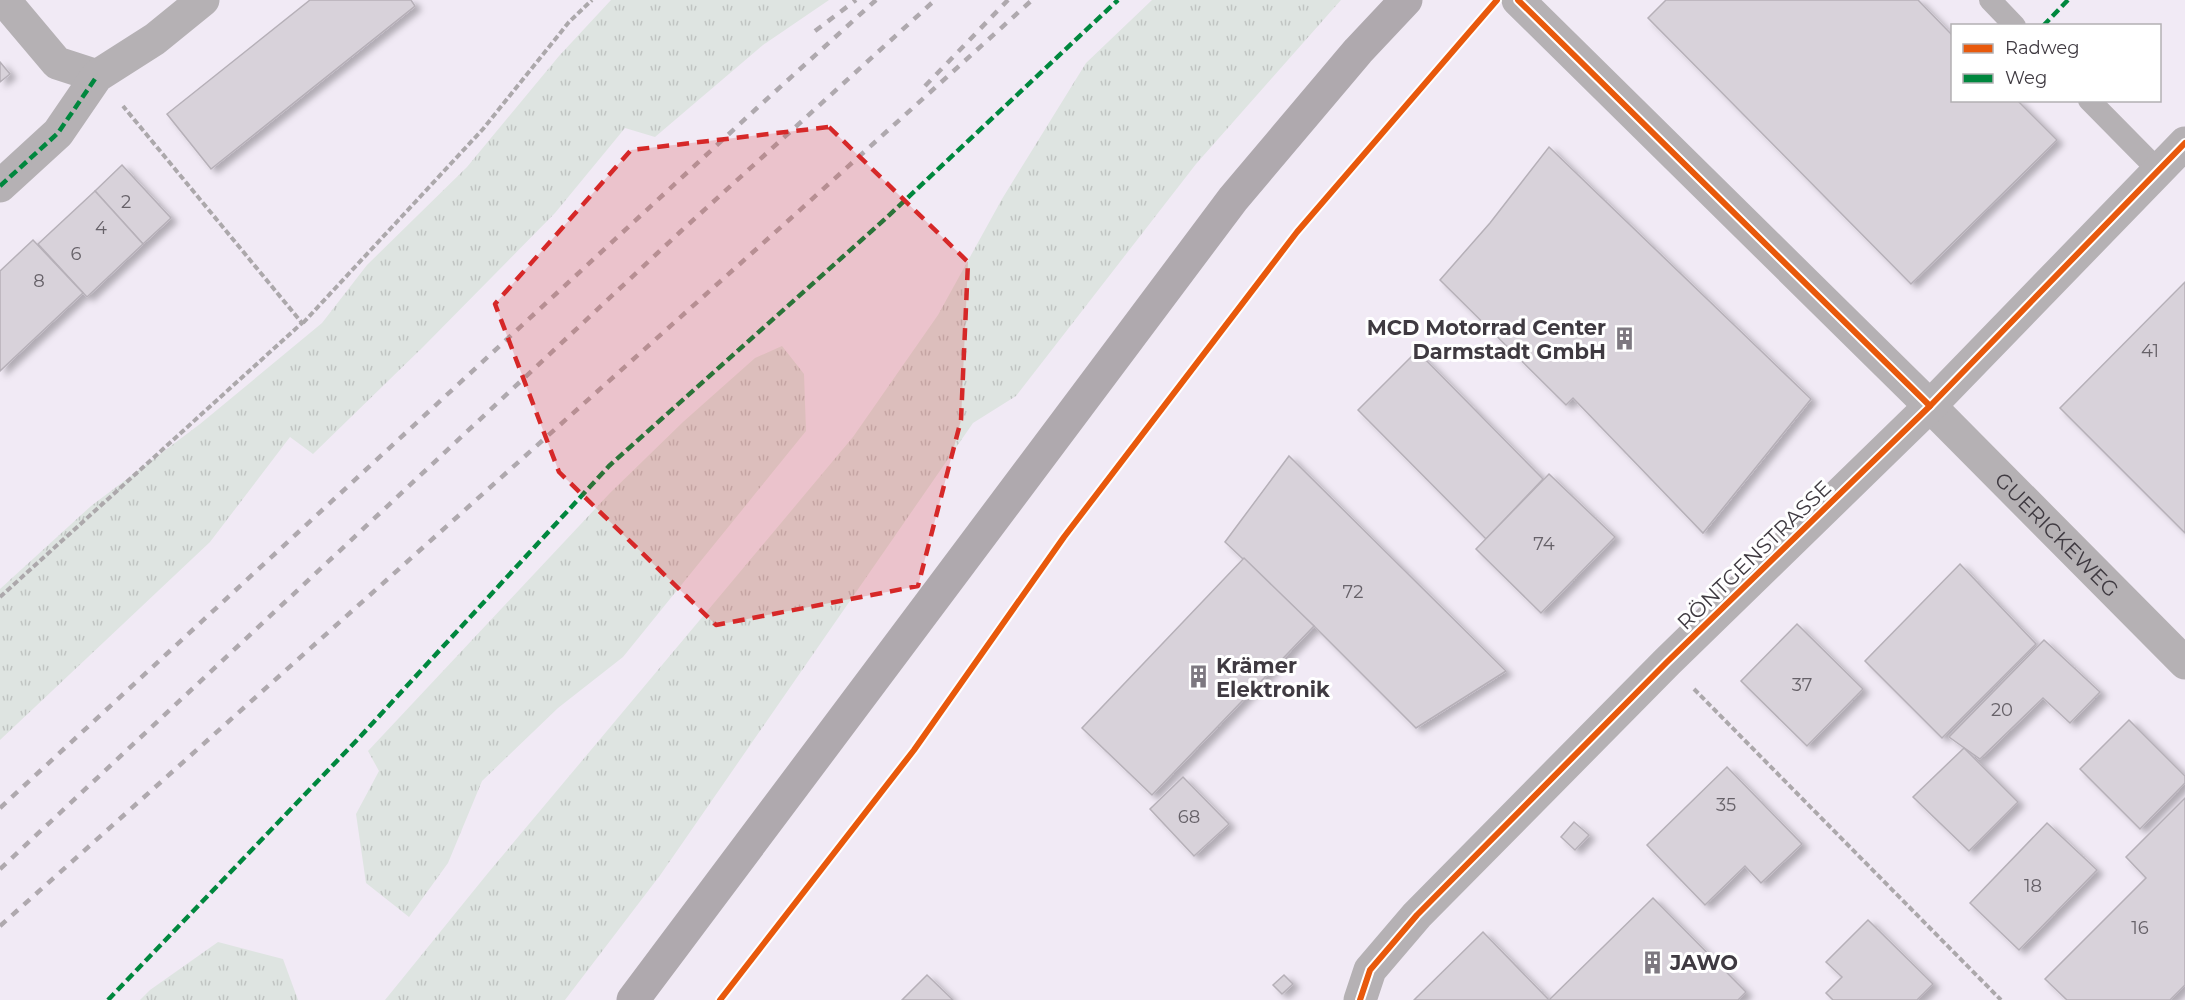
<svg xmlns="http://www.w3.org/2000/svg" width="2185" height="1000" font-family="Montserrat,sans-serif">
	<defs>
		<pattern id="grass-tufts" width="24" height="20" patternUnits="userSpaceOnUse" patternTransform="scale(1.5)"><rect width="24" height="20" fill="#dee4e1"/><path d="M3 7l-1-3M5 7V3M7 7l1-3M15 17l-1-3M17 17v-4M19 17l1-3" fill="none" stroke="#c0c4c2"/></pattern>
		<filter id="shadow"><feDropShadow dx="6" dy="4" stdDeviation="3" flood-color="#0004"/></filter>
	</defs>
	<rect width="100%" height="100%" fill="#f1eaf5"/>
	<g fill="url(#grass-tufts)">
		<path d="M 611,0 L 829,0 L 763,45 L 655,137 L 625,128 L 555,213 L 423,347 L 313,454 L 290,437 L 210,542 L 0,740 L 0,589 L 91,506 L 200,424 L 322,323 L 367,265 L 467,167 L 559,56 Z"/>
		<path d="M 1152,0 L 1341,0 L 1196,164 L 1016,396 L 973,423 L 661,874 L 565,1000 L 385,1000 L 488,873 L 853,437 L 938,315 L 1002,199 L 1086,63 Z"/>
		<path d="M 782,346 L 804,374 L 806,431 L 623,657 L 558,708 L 482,781 L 448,863 L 409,917 L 366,883 L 356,814 L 379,771 L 368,751 L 610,493 L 683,422 L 755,358 Z"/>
		<path d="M 218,942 L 283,959 L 298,1000 L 140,1000 L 150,990 Z"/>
	</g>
	<g fill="#d8d2da" stroke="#b6b0b8" stroke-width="1.5" filter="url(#shadow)">
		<path d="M 310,0 L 411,0 L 415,6 L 211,169 L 167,114 Z"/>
		<path d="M 1666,0 L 1918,0 L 1952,35 L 1952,100 L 2017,100 L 2057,140 L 1911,284 L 1648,18 Z"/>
		<path d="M 0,62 L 10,74 L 0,82 Z"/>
		<path d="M 1549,147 L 1811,399 L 1703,533 L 1573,398 L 1566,405 L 1440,280 L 1490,223 Z"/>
		<path d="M 122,165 L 171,218 L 143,244 L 95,191 Z"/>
		<path d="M 95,191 L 143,244 L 87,297 L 38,244 Z"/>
		<path d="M 33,240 L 83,293 L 0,371 L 0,271 Z"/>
		<path d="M 2185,282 L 2185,533 L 2060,408 Z"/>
		<path d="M 1417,351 L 1543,479 L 1486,539 L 1358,410 Z"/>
		<path d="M 1289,456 L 1506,671 L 1416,728 L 1314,626 L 1225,542 Z"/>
		<path d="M 1549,474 L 1615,537 L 1541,613 L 1476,549 Z"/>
		<path d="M 1244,558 L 1314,626 L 1152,795 L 1082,728 Z"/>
		<path d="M 1960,564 L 2036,644 L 1942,738 L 1865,661 Z"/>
		<path d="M 1797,624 L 1863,689 L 1807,746 L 1741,681 Z"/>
		<path d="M 2044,640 L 2100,692 L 2070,723 L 2043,698 L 1980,759 L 1949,737 Z"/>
		<path d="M 2129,720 L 2185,776 L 2185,783 L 2140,829 L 2080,769 Z"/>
		<path d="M 1964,748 L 2018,802 L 1969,851 L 1913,797 Z"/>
		<path d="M 1727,767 L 1802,844 L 1761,883 L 1745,866 L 1705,905 L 1647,845 Z"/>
		<path d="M 1183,777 L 1229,824 L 1194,856 L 1150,809 Z"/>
		<path d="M 2185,798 L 2185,985 L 2170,1000 L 2067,1000 L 2045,979 L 2146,878 L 2126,857 Z"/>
		<path d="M 1574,822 L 1589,835 L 1575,850 L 1561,837 Z"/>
		<path d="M 2047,823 L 2097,870 L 2019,950 L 1970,903 Z"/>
		<path d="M 1653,898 L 1746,992 L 1738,1000 L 1414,1000 L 1483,932 L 1549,1000 Z"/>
		<path d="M 1868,920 L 1933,984 L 1917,1000 L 1833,1000 L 1826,993 L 1842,977 L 1826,962 Z"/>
		<path d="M 927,975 L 953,1000 L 902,1000 Z"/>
		<path d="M 1284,975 L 1293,984 L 1282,994 L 1273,985 Z"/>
	</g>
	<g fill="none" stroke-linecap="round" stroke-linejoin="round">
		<g stroke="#aca8ab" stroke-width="4" stroke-dasharray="6 3" stroke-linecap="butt">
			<path d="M 303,323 L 483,129 L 569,22 L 592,0"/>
			<path d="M 0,597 L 302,323 L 123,106"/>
			<path d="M 1694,689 L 2001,1000"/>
		</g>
		<g stroke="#b5b1b4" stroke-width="22">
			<path d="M 1990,0 L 2015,26"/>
			<path d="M 2089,100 L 2158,170"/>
		</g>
		<g stroke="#b5b1b4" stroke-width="33">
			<path d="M 4,0 L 57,63 L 97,76"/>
			<path id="s1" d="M 1518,0 L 1930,406 L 2185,663"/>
			<path d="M 0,186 L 58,133 L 97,76 L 155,39 L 203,0"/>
			<path d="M 1360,1000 L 1370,970 L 1417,915 L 1667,662 L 1930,406 L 2185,143"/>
		</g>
		<path stroke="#afa9ae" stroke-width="33" d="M 633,1000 L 1233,199 L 1358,51 L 1406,0"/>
		<g stroke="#afa9ae" stroke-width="4.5" stroke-dasharray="8 8" stroke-linecap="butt">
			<path d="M 815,31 L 856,0"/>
			<path d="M 925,86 L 1008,0"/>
			<path d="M 0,808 L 757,108 L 876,0"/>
			<path d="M 0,869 L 680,232 L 935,0"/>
			<path d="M 0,926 L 790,219 L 1032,0"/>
		</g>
		<g stroke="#00873e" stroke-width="4.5" stroke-dasharray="9 4.5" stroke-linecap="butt">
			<path d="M 2043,26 L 2068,0"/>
			<path d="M 0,186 L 58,133 L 97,76"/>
			<path d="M 108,1000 L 359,738 L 609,466 L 885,219 L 1118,0"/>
		</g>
		<defs>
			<g id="cycleway">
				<path d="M 1518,0 L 1930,406"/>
				<path d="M 720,1000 L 914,750 L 1064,537 L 1297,232 L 1497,0"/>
				<path d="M 1360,1000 L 1370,970 L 1417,915 L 1667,662 L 1930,406 L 2185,143"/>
			</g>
		</defs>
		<use href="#cycleway" stroke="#fff" stroke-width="10"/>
		<use href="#cycleway" stroke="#e8590c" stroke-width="6"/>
	</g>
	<path fill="#d62828" fill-opacity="0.2" stroke="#d62828" stroke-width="4.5" stroke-dasharray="12 8" stroke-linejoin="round" d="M 829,127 L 968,262 L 961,420 L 918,586 L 716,625 L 559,472 L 495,304 L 631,150 Z"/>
	<defs>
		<symbol id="building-bare" viewBox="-9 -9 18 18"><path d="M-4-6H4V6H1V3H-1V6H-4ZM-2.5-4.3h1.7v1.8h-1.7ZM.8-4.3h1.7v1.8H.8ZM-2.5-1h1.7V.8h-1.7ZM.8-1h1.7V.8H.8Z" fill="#7d7880" stroke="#fff" stroke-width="2.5" paint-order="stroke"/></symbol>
	</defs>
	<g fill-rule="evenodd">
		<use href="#building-bare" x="1608" y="322" width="33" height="33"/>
		<use href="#building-bare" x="1182" y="660" width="33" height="33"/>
		<use href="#building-bare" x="1636" y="946" width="33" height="33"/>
	</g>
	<g text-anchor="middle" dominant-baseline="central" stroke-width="6" stroke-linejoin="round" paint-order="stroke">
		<g font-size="18" fill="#666168">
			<text x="126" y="202">2</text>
			<text x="101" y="228">4</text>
			<text x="76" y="254">6</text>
			<text x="39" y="281">8</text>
			<text x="2150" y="351">41</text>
			<text x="1544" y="544">74</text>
			<text x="1353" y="592">72</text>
			<text x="1802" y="685">37</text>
			<text x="2002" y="710">20</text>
			<text x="1726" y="805">35</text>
			<text x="1189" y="817">68</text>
			<text x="2033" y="886">18</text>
			<text x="2140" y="928">16</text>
		</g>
		<g font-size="21" font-weight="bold" fill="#3f3a41" stroke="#fff" text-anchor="start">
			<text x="1606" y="327" text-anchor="end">MCD Motorrad Center<tspan x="1606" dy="24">Darmstadt GmbH</tspan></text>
			<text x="1216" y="665">Krämer<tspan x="1216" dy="24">Elektronik</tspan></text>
			<text x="1670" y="962">JAWO</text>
		</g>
		<g font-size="21" fill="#3f3a41" stroke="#fff">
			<text stroke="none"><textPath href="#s1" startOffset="759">GUERICKEWEG</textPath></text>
			<text transform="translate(1754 555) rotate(-44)">RÖNTGENSTRASSE</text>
		</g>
	</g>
	<rect x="1951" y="24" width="210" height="78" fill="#ffffff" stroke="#b2b0b3" stroke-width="1.5"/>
	<rect x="1963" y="44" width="30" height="9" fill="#e8590c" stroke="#b2b0b3" stroke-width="1.5"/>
	<text x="2005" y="54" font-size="18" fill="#3f3a41">Radweg</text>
	<rect x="1963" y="74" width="30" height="9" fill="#00873e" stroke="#b2b0b3" stroke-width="1.5"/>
	<text x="2005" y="84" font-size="18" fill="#3f3a41">Weg</text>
</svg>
